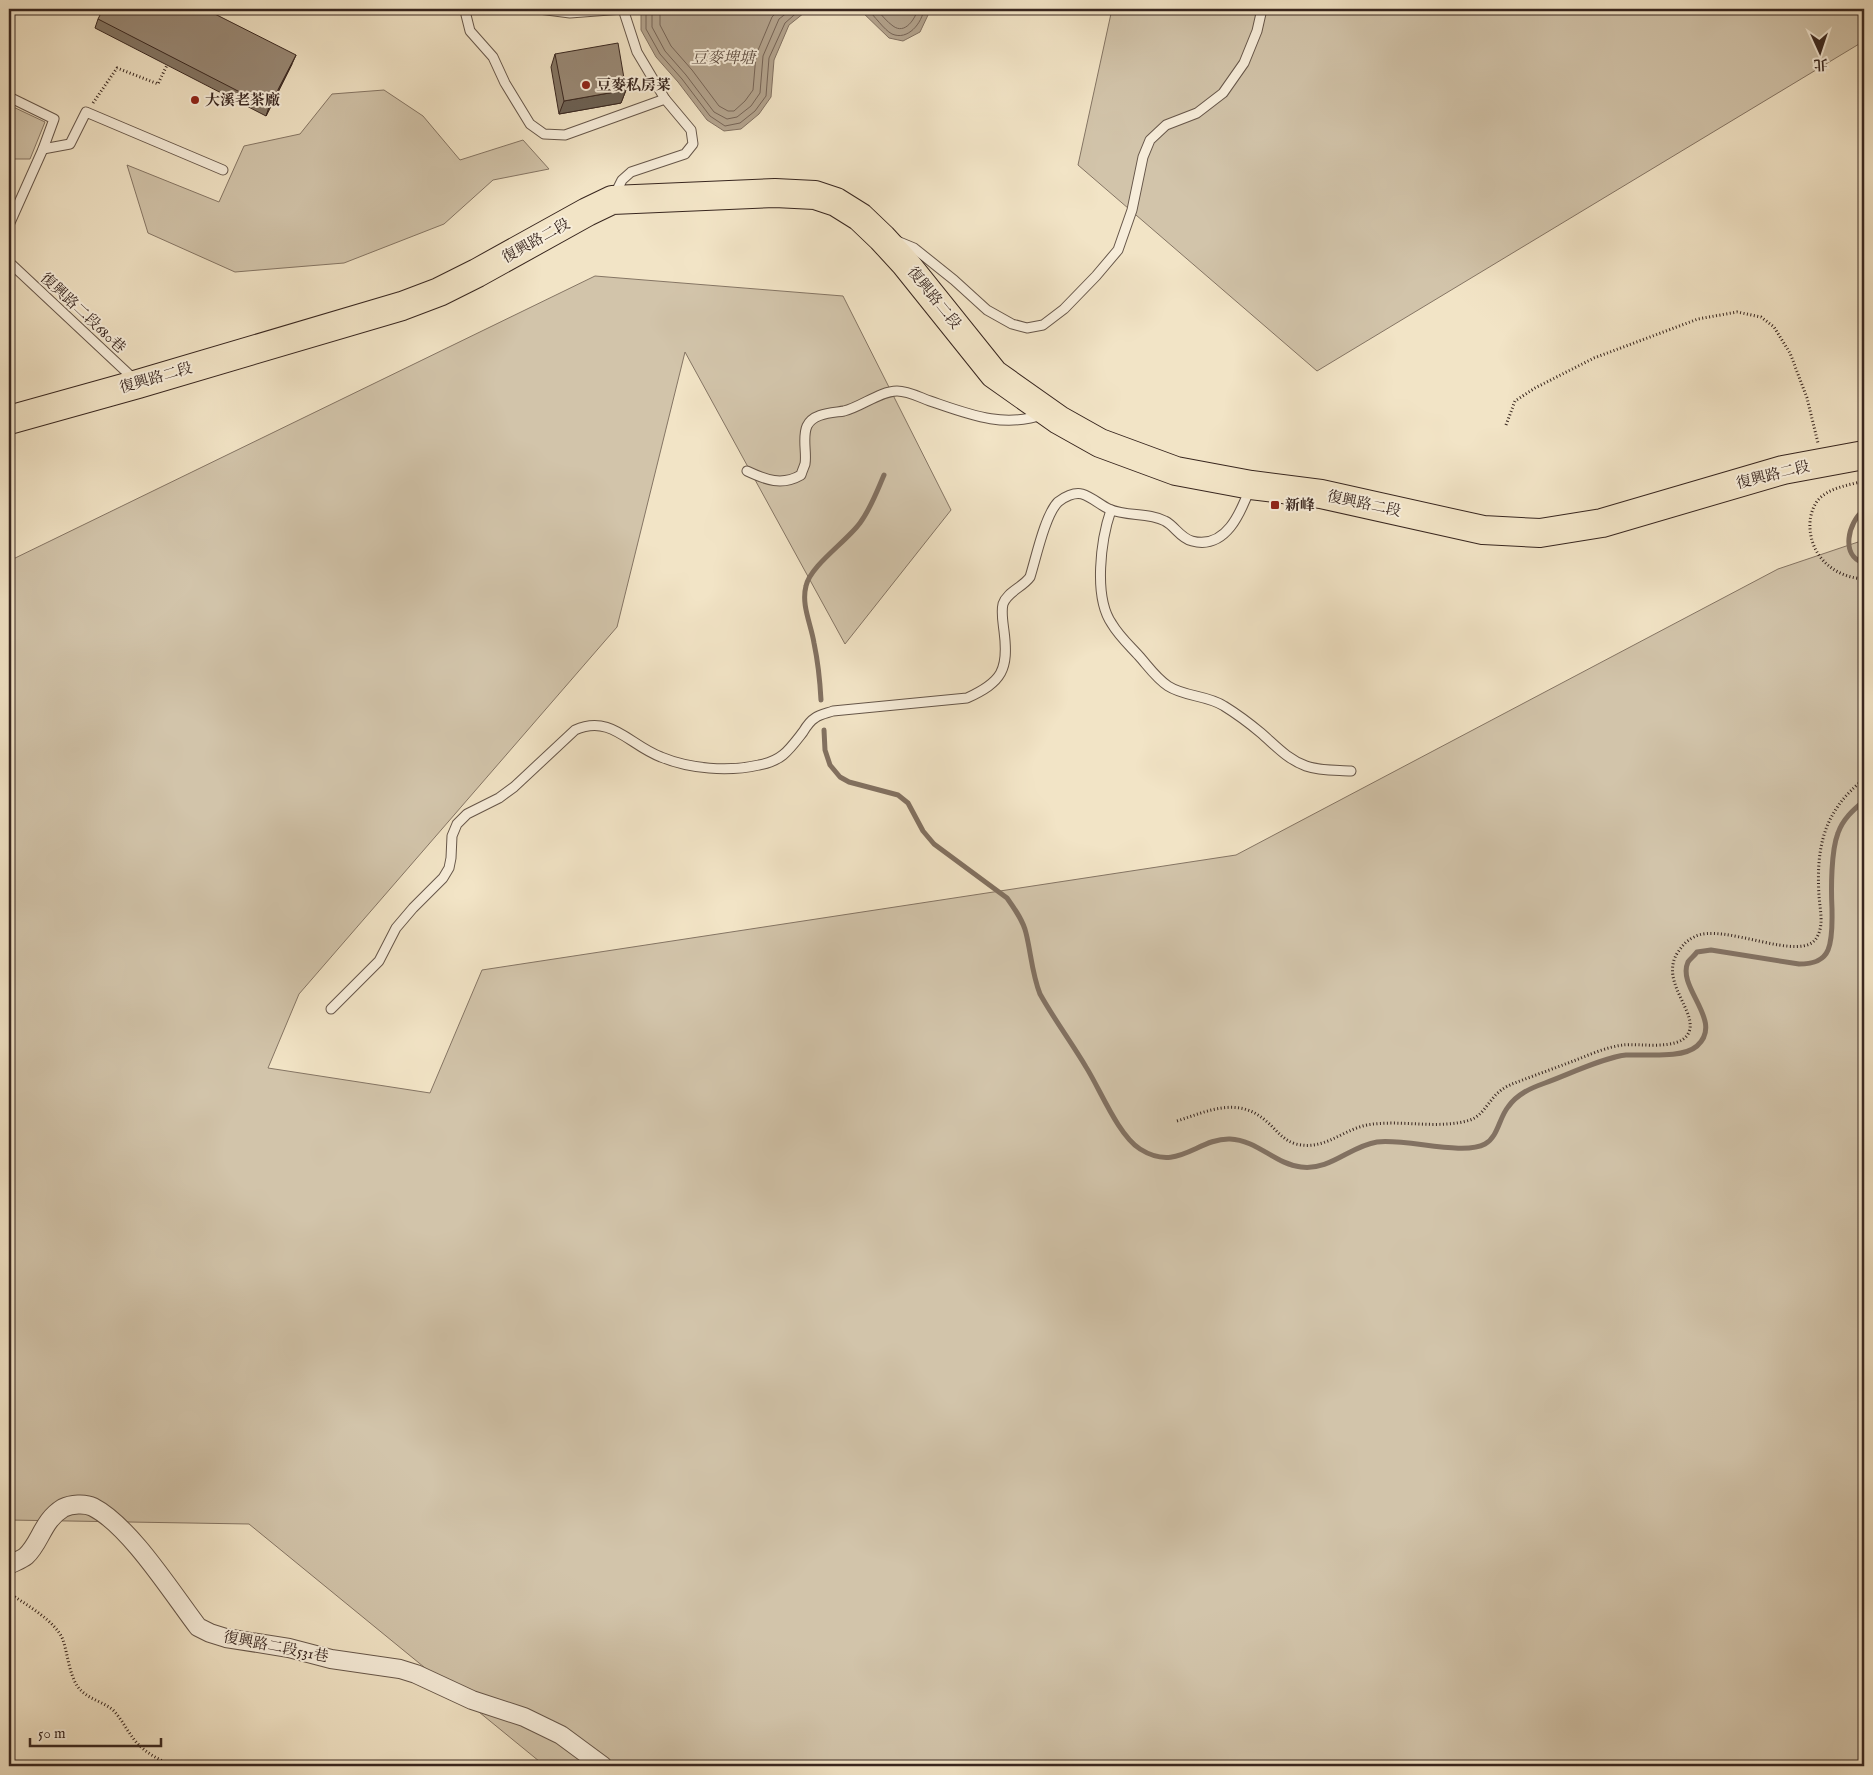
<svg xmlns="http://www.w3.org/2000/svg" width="1873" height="1775" font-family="'IM FELL English','Noto Serif TC',serif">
	<rect width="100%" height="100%" fill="#f2e4c6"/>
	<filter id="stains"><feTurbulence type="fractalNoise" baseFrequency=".004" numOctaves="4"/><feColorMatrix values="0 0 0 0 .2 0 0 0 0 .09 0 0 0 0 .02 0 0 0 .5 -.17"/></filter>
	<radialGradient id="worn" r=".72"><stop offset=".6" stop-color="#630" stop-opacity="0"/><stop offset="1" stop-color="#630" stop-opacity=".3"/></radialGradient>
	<g fill="#d2c4aa" stroke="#857564">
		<path d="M 1112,9 L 1864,9 L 1864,41 L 1317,371 L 1078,165 Z"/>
		<path d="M 384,90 L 423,116 L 460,160 L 523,140 L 549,169 L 493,180 L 444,224 L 344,263 L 235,272 L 148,233 L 127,165 L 219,202 L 244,146 L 300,134 L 332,94 Z"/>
		<path d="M 9,105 L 45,122 L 30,159 L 9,159 Z"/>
		<path d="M 595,276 L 843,296 L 951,510 L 845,644 L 685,352 L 617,627 L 299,994 L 268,1068 L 430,1093 L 482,970 L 1236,855 L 1778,569 L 1864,540 L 1864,1766 L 545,1766 L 249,1524 L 9,1520 L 9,561 Z"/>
	</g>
	<g fill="#b3a38d" stroke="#827161">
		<path d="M 641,9 L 809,9 L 789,25 L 774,60 L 771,97 L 759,114 L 741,129 L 724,131 L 707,120 L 678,82 L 656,57 L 641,30 Z"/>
		<path d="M 859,9 L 930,9 L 928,15 L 920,32 L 903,41 L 889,38 Z"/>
	</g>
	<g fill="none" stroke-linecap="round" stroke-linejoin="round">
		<g stroke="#766456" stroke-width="1">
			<path d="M 646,9 L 646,29 L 660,54 L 682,79 L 710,116 L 725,126 L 740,123 L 755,111 L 766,96 L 769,58 L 785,23 L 801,9"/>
			<path d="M 652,9 L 652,27 L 665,51 L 686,75 L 714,112 L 727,119 L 737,117 L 751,106 L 760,93 L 763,56 L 779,19 L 792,9"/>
			<path d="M 660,9 L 660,25 L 671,46 L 692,70 L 719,106 L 728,111 L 734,111 L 745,101 L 753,90 L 756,55 L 772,17 L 780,9"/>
			<path d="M 867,9 C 874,15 884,30 892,34 C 908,41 922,23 924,9"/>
			<path d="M 876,9 C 881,14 887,22 893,26 C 905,35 915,19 918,9"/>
		</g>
		<g stroke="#827161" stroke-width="5">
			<path d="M 1864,510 C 1848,522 1840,556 1864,563"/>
			<path d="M 821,700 C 820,681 818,662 814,643 C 811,624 801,605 806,586 C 810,566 847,541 860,523 C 871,508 877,491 884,475"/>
			<path d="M 824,730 L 825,750 L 830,765 L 840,777 L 849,782 L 898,795 L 908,803 L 923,831 L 934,844 L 1007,898 C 1014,908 1023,920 1026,933 C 1031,953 1032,974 1040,994 C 1054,1019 1071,1042 1086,1067 C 1100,1089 1118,1135 1140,1149 C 1178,1173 1197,1138 1230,1139 C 1257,1140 1275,1164 1301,1167 C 1330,1171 1350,1146 1377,1142 C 1405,1138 1463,1156 1485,1144 C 1498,1137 1499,1118 1508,1107 C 1517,1094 1531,1088 1545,1083 C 1567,1075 1605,1057 1626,1055 C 1646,1054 1682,1059 1697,1046 C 1725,1021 1676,988 1688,962 C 1690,959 1695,955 1697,952 L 1711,950 L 1799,964 C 1811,964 1823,962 1828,950 C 1833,938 1832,921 1832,909 C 1831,889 1831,851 1838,833 C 1843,819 1853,810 1864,801"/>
		</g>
		<defs>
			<g id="lane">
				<path d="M 467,9 L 466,15 L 470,31 L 493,57 L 505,83 L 530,124 L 544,134 L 565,135 L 665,99"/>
				<path d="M 539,9 L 570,13 L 623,9"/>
				<path d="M 9,97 L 54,119 L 43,149 L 9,225"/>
				<path d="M 43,149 L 70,144 L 86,112 L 223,170"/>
				<path d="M 614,196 L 622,180 L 631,172 L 685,154 L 693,144 L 691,130 L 665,99 L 637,52 L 623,9"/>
				<path d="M 897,241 L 914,248 L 954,280 L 987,310 L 1012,324 L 1027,328 L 1043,325 L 1064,309 L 1096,276 L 1118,250 L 1132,210 L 1143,157 L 1150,140 L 1166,125 L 1197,113 L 1223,93 L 1244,63 L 1257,31 L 1262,9"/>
				<path d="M 9,262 L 135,380"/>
				<path d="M 747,471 C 766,480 782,486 801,475 C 802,471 804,467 805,464 C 807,453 802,437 807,426 C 813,413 832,413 844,411 C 861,407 880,391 897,391 C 908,391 919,397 930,401 C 968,414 1004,429 1044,414"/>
				<path d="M 1111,510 C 1101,539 1093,597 1112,624 C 1119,636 1130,646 1139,656 C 1148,666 1156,678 1168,686 C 1185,697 1207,695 1224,706 C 1237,714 1249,723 1261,733 C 1276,746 1287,759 1306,766 C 1320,771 1337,770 1351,771"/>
				<path d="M 331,1009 L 379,961 L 396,928 L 413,908 L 443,878 L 449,868 L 451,858 L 452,836 L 457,824 L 467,814 L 499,798 L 514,787 L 575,730 C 611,714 629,745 661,757 C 690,769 728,772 759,765 C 782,761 789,750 803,732 C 806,727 810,721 815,718 C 820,714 828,713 833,711 L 967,698 C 1002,682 1009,670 1004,631 C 1003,623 1001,612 1003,604 C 1007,592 1023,587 1030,577 C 1036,558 1045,515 1058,502 C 1064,497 1074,492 1082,494 C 1092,497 1100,505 1109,509 C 1127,517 1148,512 1165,521 C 1175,526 1180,538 1192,541 C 1226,550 1241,512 1250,488"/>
			</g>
			<path id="street" d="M 9,1565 C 14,1562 21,1560 26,1556 C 41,1542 42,1521 63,1508 C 71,1504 85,1503 93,1507 C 130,1526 172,1593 198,1627 L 210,1633 L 226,1638 L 289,1648 L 331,1659 L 400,1669 L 416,1674 L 472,1700 L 524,1717 L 561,1735 L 603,1766"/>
			<path id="primary" d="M 9,420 L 138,384 L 402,306 L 439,292 L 477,273 L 587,212 L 612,200 L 775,193 L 815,195 L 836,202 L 860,217 L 882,238 L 905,263 L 994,374 L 1059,420 L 1100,443 L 1176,471 L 1251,485 L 1321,494 L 1483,530 L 1540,533 L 1602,523 L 1783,470 L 1864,455"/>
		</defs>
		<use href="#lane" stroke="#665649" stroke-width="11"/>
		<use href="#street" stroke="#665649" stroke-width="20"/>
		<use href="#primary" stroke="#38261f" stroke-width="30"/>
		<g stroke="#38261f" stroke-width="3" stroke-dasharray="1 2.5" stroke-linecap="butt">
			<path d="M 93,103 L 117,68 L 158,84 L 167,65"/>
			<path d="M 1506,425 L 1515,401 L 1535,388 L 1594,358 L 1698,319 L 1737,312 L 1761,317 L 1774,327 L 1790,353 L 1807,398 L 1818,443"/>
			<path d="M 1864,481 C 1849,485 1833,487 1821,497 C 1814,503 1811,513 1810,521 C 1808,554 1832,577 1864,579"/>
			<path d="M 1177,1121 C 1208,1111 1238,1096 1266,1121 C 1276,1129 1282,1140 1296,1144 C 1324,1151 1342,1130 1367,1125 C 1400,1119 1439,1130 1470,1120 C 1483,1116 1489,1100 1499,1092 C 1503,1088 1508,1086 1512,1084 C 1533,1076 1555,1068 1576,1060 C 1591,1054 1607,1047 1623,1045 C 1639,1043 1678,1051 1688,1034 C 1700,1013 1658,982 1678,952 C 1683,945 1686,941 1694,937 C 1722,921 1803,965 1817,937 C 1824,925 1820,910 1819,896 C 1816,846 1824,811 1864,779"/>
			<path d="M 9,1593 C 25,1604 56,1621 63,1640 C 68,1655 69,1674 78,1687 C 87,1699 102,1701 113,1710 C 121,1718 126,1729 133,1738 C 143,1752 158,1759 173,1766"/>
		</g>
		<use href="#lane" stroke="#f7edda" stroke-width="9"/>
		<use href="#street" stroke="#f7edda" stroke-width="18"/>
		<use href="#primary" stroke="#f2e4c6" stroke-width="28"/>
	</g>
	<g fill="#847665" stroke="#38261f">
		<path d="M 98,19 L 292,64 L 266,116 L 95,28 Z"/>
		<path d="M 555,54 L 626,90 L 621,103 L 559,114 L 551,67 Z"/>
	</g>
	<g fill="#6b6053" stroke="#38261f">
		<path d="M 296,55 L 292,64 L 266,116 L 269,107 Z"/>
		<path d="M 626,90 L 621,103 L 559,114 L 564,101 Z"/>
	</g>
	<g fill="#998976" stroke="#38261f">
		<path d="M 103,9 L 205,9 L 296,55 L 269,107 L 98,19 Z"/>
		<path d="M 618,43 L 626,90 L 564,101 L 555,54 Z"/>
	</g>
	<g fill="#8f2418" stroke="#f7edda" stroke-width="2">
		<circle cx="586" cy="85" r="5"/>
		<circle cx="195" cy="100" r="5"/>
		<rect x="1270" y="500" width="10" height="10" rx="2.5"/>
	</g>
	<g text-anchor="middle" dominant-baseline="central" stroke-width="4" stroke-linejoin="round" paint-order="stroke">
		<g font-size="15" font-weight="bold" fill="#38261f" stroke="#f7edda" text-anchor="start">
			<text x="596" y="85">豆麥私房菜</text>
			<text x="205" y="100">大溪老茶廠</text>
			<text x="1285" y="505">新峰</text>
		</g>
		<g font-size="15" fill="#38261f" stroke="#f7edda">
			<text transform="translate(536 241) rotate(-29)">復興路二段</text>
			<text transform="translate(934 298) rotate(51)">復興路二段</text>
			<text transform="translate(83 313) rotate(43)">復興路二段680巷</text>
			<text transform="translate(156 378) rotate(-16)">復興路二段</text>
			<text transform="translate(1773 475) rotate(-14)">復興路二段</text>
			<text transform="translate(1364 504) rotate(12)">復興路二段</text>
			<text transform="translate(276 1647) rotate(11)">復興路二段531巷</text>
		</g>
		<g font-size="16" font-style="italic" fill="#5d4c40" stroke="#f7edda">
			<text x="723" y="59">豆麥埤塘</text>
		</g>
	</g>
	<rect width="1873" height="1775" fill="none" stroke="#f2e4c6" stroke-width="30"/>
	<rect x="10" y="10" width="1853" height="1755" fill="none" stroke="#38261f" stroke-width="2.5"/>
	<rect x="15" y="15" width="1843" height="1745" fill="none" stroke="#38261f"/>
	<g transform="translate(1820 52) rotate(177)" stroke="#f7edda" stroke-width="4" paint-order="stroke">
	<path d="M0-4L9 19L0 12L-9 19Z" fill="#38261f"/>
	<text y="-8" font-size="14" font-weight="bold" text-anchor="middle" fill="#38261f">北</text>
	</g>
	<path d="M30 1738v8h131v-8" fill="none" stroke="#38261f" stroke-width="2.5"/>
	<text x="38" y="1738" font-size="15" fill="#38261f" stroke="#f7edda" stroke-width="4" paint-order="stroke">50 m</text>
	<rect width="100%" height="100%" filter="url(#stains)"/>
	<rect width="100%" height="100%" fill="url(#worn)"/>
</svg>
